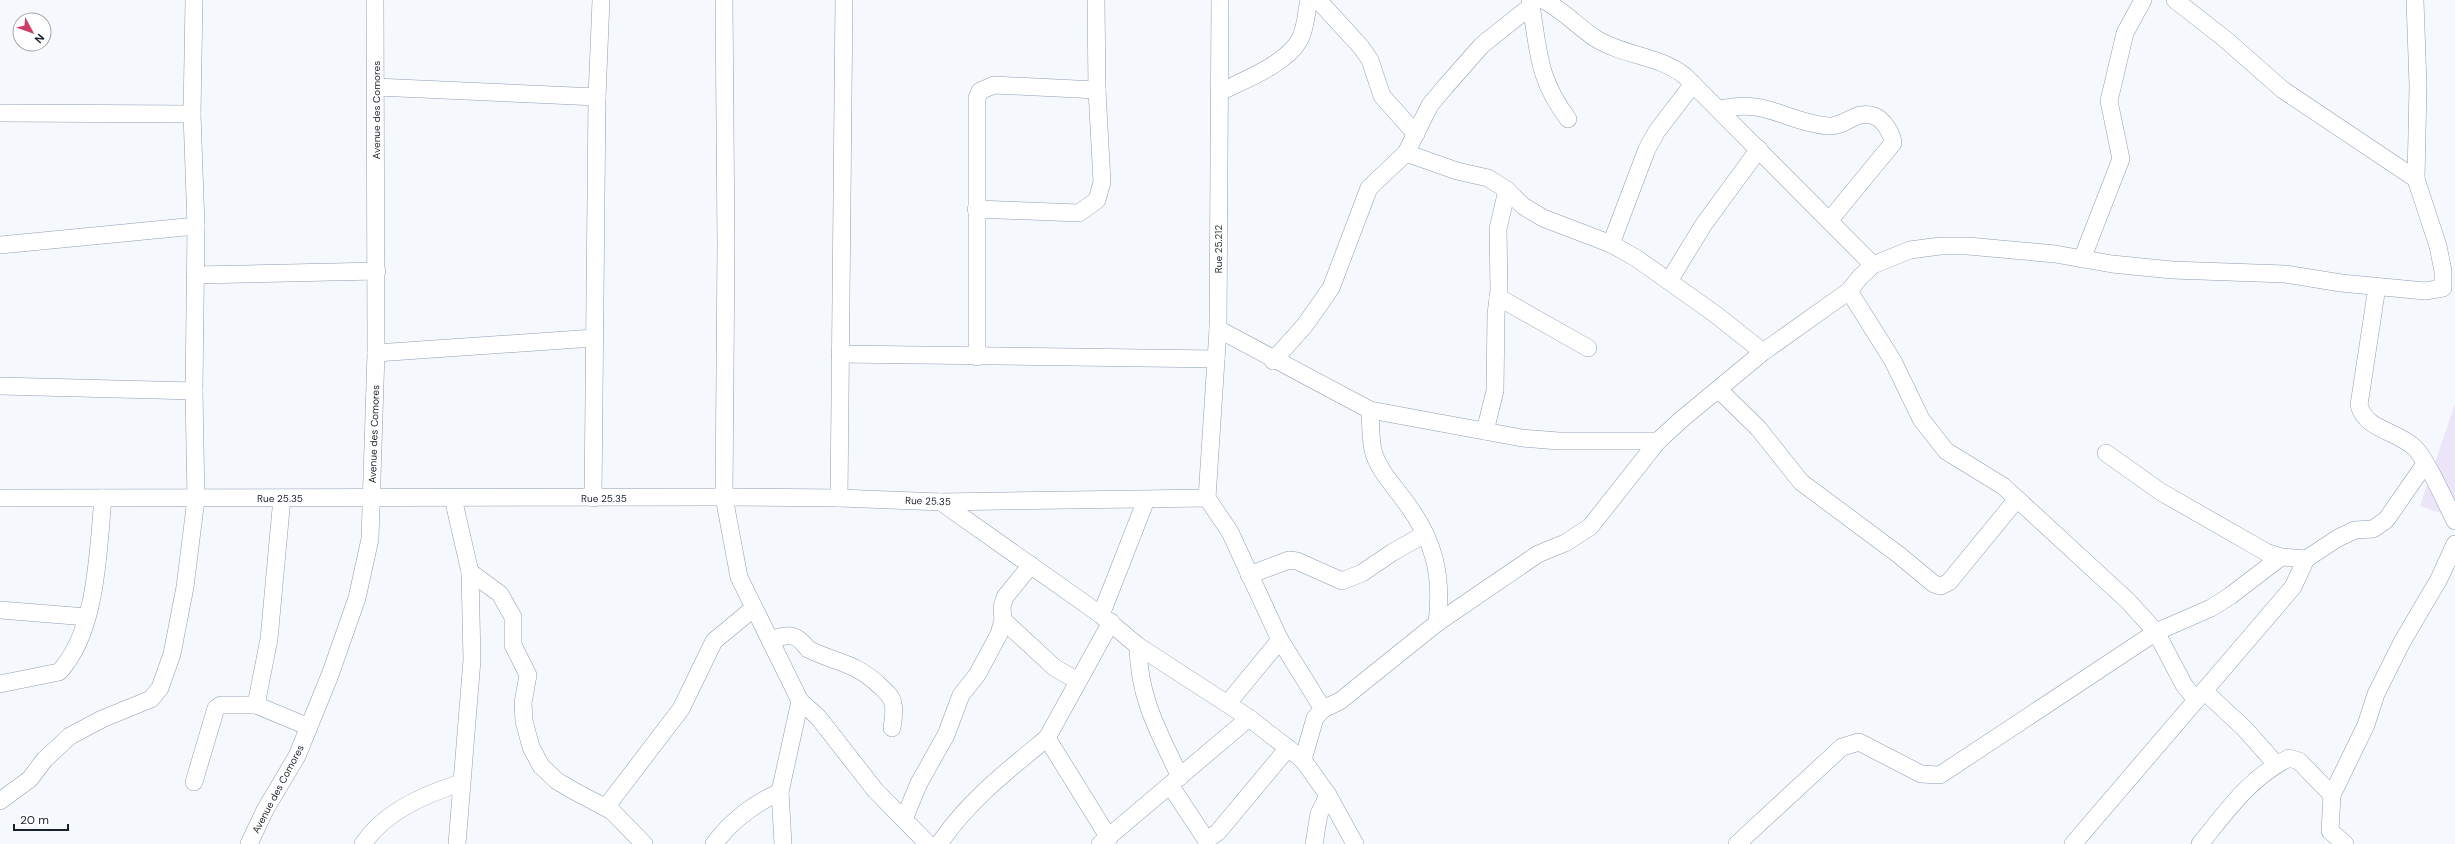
<svg xmlns="http://www.w3.org/2000/svg" width="2455" height="844" font-family="'DM Sans',sans-serif">
	<rect width="100%" height="100%" fill="#f5f8fd"/>
	<path fill="#ece5f9" d="M 2455,404 L 2455,518 L 2420,506 Z"/>
	<g fill="none" stroke-linecap="round" stroke-linejoin="round">
		<defs>
			<g id="street">
				<path d="M 724,0 L 726,245 L 724,497 L 739,577 L 800,701 L 780,792 L 783,844"/>
				<path d="M 1318,0 L 1361,47 L 1370,60 L 1382,96 L 1416,134"/>
				<path d="M 1530,0 C 1539,49 1536,76 1568,119"/>
				<path d="M 1543,0 C 1563,10 1577,26 1595,38 C 1623,56 1659,55 1685,76 L 1873,265"/>
				<path d="M 2415,0 L 2418,86 L 2416,179"/>
				<path d="M 376,87 L 597,97"/>
				<path d="M 1220,92 C 1244,80 1287,64 1300,39 C 1306,27 1306,13 1309,0"/>
				<path d="M 1720,109 C 1767,98 1785,122 1828,126 C 1845,127 1857,109 1874,116 C 1883,119 1892,133 1893,143 L 1829,221"/>
				<path d="M 0,113 L 192,114"/>
				<path d="M 1406,153 L 1457,171 L 1488,178 L 1507,190 L 1523,206 L 1543,218 L 1611,244 L 1636,258 L 1715,314 L 1763,352"/>
				<path d="M 976,209 L 1079,213 L 1097,200 L 1102,182 L 1097,90 L 1096,0"/>
				<path d="M 1611,244 L 1647,149 L 1657,131 L 1693,84"/>
				<path d="M 0,245 L 196,226"/>
				<path d="M 2082,259 L 2121,159 L 2109,101 L 2125,33 L 2143,0"/>
				<path d="M 195,275 L 377,271"/>
				<path d="M 1669,281 L 1704,224 L 1759,149"/>
				<path d="M 2377,287 L 2359,405 C 2366,431 2397,430 2415,448 C 2427,460 2446,503 2455,521"/>
				<path d="M 1849,291 L 1893,361 L 1921,419 L 1946,451 L 2003,486 L 2128,601 L 2156,632 L 2184,685 L 2196,700"/>
				<path d="M 1498,297 L 1588,348"/>
				<path d="M 1218,329 L 1370,410 L 1522,438 L 1559,441 L 1658,441"/>
				<path d="M 376,353 L 594,338"/>
				<path d="M 840,354 L 1216,359"/>
				<path d="M 977,357 L 977,98 L 980,91 L 994,85 L 1097,90"/>
				<path d="M 1273,361 L 1305,325 L 1331,288 L 1369,188 L 1406,153 L 1430,105 L 1445,87 L 1482,45 L 1531,6"/>
				<path d="M 0,386 L 194,391"/>
				<path d="M 1719,390 L 1758,428 L 1801,482 L 1899,555 L 1934,584 L 1941,586 L 1949,582 L 2017,499"/>
				<path d="M 1370,410 C 1371,423 1370,437 1373,450 C 1377,468 1393,485 1404,500 C 1434,539 1443,574 1437,623"/>
				<path d="M 1485,431 L 1495,391 L 1496,314 L 1499,290 L 1498,229 L 1507,190"/>
				<path d="M 0,498 L 724,497 L 839,498 L 941,502 L 1207,498"/>
				<path d="M 282,498 L 269,639 L 256,705 L 309,727"/>
				<path d="M 453,498 L 470,572 L 472,660 L 457,844"/>
				<path d="M 593,498 L 597,97 L 601,0"/>
				<path d="M 839,498 L 844,0"/>
				<path d="M 1207,498 L 1218,329 L 1220,0"/>
				<path d="M 1207,498 L 1230,532 L 1280,640 L 1323,709 L 1315,718 L 1303,760 L 1328,795 L 1355,844"/>
				<path d="M 941,502 L 1101,615 L 1138,646 L 1249,718 L 1303,760"/>
				<path d="M 2306,559 L 2338,538 L 2355,530 L 2373,529 L 2386,520 L 2425,464"/>
				<path d="M 470,572 L 500,594 L 513,617 L 513,645 L 528,675 L 523,703 L 524,721 L 531,747 L 541,766 L 557,781 L 574,791 L 612,811 L 644,844"/>
				<path d="M 1249,575 L 1289,560 L 1297,561 L 1342,581 L 1362,573 L 1393,552 L 1425,534"/>
				<path d="M 0,610 L 87,617"/>
				<path d="M 1101,615 L 1146,500"/>
				<path d="M 1003,620 L 1055,668 L 1078,681"/>
				<path d="M 770,640 C 789,634 795,632 808,649 C 838,664 854,661 881,687 C 886,692 892,696 893,704 C 895,712 893,720 892,728"/>
				<path d="M 1138,646 C 1139,699 1158,730 1180,777"/>
				<path d="M 0,684 L 59,672 C 97,632 98,551 103,498"/>
				<path d="M 2204,691 L 2244,728 L 2276,764"/>
				<path d="M 800,701 L 818,717 L 875,790 L 928,844"/>
				<path d="M 1228,703 L 1280,640"/>
				<path d="M 1323,709 L 1340,701 L 1437,623 L 1538,554 L 1565,543 L 1590,527 L 1658,441 L 1682,419 L 1763,352 L 1849,291 L 1860,277 L 1873,265 L 1910,250 L 1940,246 L 1968,246 L 2055,254 L 2112,264 L 2172,270 L 2285,274 L 2341,283 L 2425,291 L 2443,288 L 2443,271 L 2438,246 L 2416,179 L 2283,90 L 2225,39 L 2175,0"/>
				<path d="M 194,782 L 216,708 L 221,705 L 256,705"/>
				<path d="M 1170,785 L 1205,838 L 1209,838 L 1218,832 L 1288,748"/>
				<path d="M 0,801 L 30,779 L 45,759 L 70,736 L 102,719 L 151,699 L 160,688 L 172,654 L 185,587 L 196,499 L 194,391 L 196,226 L 192,114 L 194,0"/>
				<path d="M 606,807 L 681,709 L 714,641 L 754,608"/>
				<path d="M 904,819 L 919,783 L 946,735 L 961,695 L 977,675 L 999,634 L 1003,620 L 1002,607 L 1005,597 L 1031,565"/>
				<path d="M 1109,838 L 1047,738 L 1111,622"/>
				<path d="M 249,844 L 265,810 L 297,756 L 330,675 L 357,598 L 370,539 L 376,353 L 375,0"/>
				<path d="M 363,844 C 384,812 425,794 461,783"/>
				<path d="M 714,844 C 732,820 753,804 780,792"/>
				<path d="M 939,844 C 968,801 1007,771 1047,738"/>
				<path d="M 1100,844 L 1249,718"/>
				<path d="M 1314,844 L 1319,814 L 1328,795"/>
				<path d="M 1737,844 L 1842,747 L 1859,742 L 1921,774 L 1940,775 L 2156,632 L 2211,608 L 2230,596 L 2281,557"/>
				<path d="M 2073,844 L 2293,587 L 2306,559 L 2281,557 L 2266,552 L 2161,492 L 2106,453"/>
				<path d="M 2200,844 C 2226,812 2250,777 2289,758 L 2299,761 L 2332,795"/>
				<path d="M 2345,844 L 2330,831 L 2332,795 L 2366,725 L 2376,694 L 2402,642 L 2439,579 L 2455,544"/>
			</g>
		</defs>
		<use href="#street" stroke="#8f9eb4" stroke-width="18"/>
		<use href="#street" stroke="#fff" stroke-width="17"/>
	</g>
	<g text-anchor="middle" dominant-baseline="central" stroke-width="4" stroke-linejoin="round" paint-order="stroke">
		<g font-size="10" fill="#1a2029" stroke="#fff">
			<text transform="translate(376 110) rotate(-90)">Avenue des Comores</text>
			<text transform="translate(1218 249) rotate(-90)">Rue 25.212</text>
			<text transform="translate(374 434) rotate(-88)">Avenue des Comores</text>
			<text x="280" y="498">Rue 25.35</text>
			<text x="604" y="498">Rue 25.35</text>
			<text transform="translate(928 501) rotate(2)">Rue 25.35</text>
			<text transform="translate(278 789) rotate(-62)">Avenue des Comores</text>
		</g>
	</g>
	<g transform="translate(32 32) rotate(131)"><circle r="19" fill="#ffffff" stroke="#a3a6a9"/>
	<path d="M0-3L7 15L0 10L-7 15Z" fill="#cc3e68"/>
	<text y="-6" font-size="11" font-weight="bold" text-anchor="middle" fill="#1a2029">N</text>
	</g>
	<path d="M14 824v6h54v-6" fill="none" stroke="#1a2029" stroke-width="2"/>
	<text x="20" y="824" font-size="12" fill="#1a2029" stroke="#ffffff" stroke-width="3" paint-order="stroke">20 m</text>
</svg>
